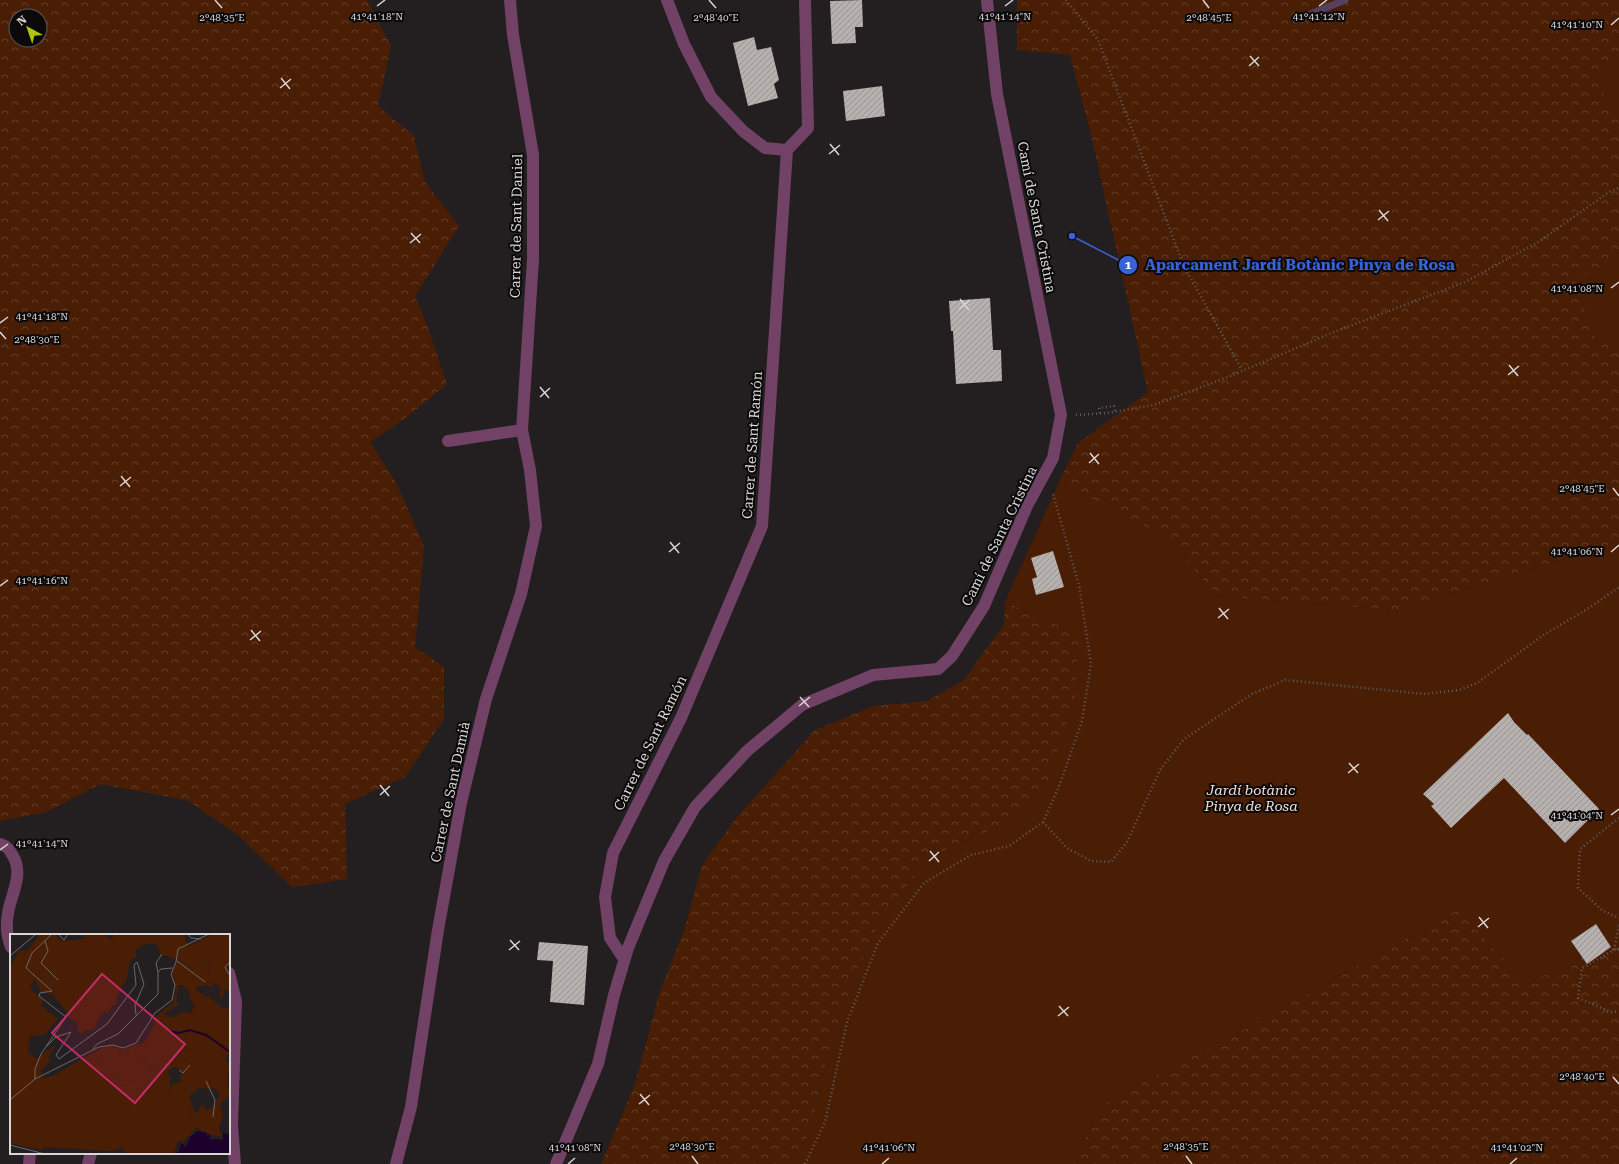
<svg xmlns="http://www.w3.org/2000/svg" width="1619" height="1164" font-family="'Roboto Serif',serif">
	<defs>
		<pattern id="forest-crowns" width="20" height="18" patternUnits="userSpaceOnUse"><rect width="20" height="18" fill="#4a1e05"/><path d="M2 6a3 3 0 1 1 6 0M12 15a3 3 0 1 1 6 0" fill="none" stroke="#643e29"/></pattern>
		<pattern id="building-hatch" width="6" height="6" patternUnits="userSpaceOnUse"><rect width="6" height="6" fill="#b6b0af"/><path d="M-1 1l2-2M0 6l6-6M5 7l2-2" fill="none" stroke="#999493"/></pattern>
	</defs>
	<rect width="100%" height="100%" fill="#231e1f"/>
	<g fill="#4a1e05">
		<path d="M 1619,58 L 1619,124 L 1594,76 Z"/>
		<path d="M 1619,261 L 1619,350 L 1595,338 L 1574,277 Z"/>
		<path d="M 1059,482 L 1162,535 L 1218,596 L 1397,610 L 1619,542 L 1619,940 L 1526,984 L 1458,910 L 1234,1035 L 1109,1100 L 1069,1164 L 794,1164 L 810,1132 L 829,1049 L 853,981 L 874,933 L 927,858 L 986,832 L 1079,634 L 1005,602 Z"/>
	</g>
	<g fill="url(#forest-crowns)" fill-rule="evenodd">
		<path d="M 0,0 L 367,0 L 391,46 L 378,106 L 414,136 L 425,182 L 459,226 L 415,296 L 427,325 L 447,384 L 407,417 L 370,442 L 397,484 L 424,547 L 415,647 L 444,667 L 444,719 L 405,777 L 345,804 L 347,879 L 292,887 L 238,835 L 187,800 L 100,784 L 47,812 L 0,821 ZM 16,16 L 40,16 L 40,40 L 16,40 Z"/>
		<path d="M 1017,0 L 1619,0 L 1619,58 L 1595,77 L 1619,124 L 1619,261 L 1574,277 L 1595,338 L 1619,350 L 1619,542 L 1397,610 L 1218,596 L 1162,535 L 1059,482 L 1078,443 L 1148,392 L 1092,139 L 1070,55 L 1017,50 Z"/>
		<path d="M 1005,602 L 1079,634 L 1075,698 L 1046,786 L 1033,804 L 986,832 L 927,858 L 874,933 L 853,981 L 829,1049 L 810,1132 L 794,1164 L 601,1164 L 635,1084 L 660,991 L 684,931 L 702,865 L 738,816 L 815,730 L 874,706 L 927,701 L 964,680 L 1004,624 Z"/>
		<path d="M 1458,910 L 1526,984 L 1619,940 L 1619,1164 L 1069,1164 L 1109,1100 L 1234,1035 Z"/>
	</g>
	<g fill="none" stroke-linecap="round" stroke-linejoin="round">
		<path stroke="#55405f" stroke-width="7" d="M 1296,20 L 1345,0"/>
	</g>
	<g fill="url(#building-hatch)">
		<path d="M 862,0 L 863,27 L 855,27 L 856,43 L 832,44 L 830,1 Z"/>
		<path d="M 754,37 L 757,50 L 771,47 L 779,80 L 774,84 L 778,98 L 748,106 L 733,43 Z"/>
		<path d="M 882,86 L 885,116 L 846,121 L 843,91 Z"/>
		<path d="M 990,298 L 993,350 L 1001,350 L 1002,381 L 956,384 L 953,331 L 951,331 L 949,301 Z"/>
		<path d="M 1053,551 L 1064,587 L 1036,595 L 1032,579 L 1037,577 L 1031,558 Z"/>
		<path d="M 1508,713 L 1514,722 L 1527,735 L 1528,734 L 1599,809 L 1565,843 L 1504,778 L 1451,828 L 1431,806 L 1434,804 L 1423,794 Z"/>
		<path d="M 1596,924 L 1611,947 L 1587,964 L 1571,941 Z"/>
		<path d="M 539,942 L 588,946 L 584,1005 L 550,1002 L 553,961 L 537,960 Z"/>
	</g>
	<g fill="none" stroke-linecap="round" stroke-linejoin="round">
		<g stroke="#615d5e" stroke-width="2.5" stroke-dasharray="1 3" stroke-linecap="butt">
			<path d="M 1066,0 L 1098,40 L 1183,264 L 1242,370"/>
			<path d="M 1100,413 L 1099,408 L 1114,406 L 1115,411"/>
			<path d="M 1076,415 L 1107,413 L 1154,405 L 1228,377 L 1334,332 L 1465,282 L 1540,241 L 1609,192 L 1619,188"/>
			<path d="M 1619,818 L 1580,849 L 1578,888 L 1603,911 L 1619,918"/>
			<path d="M 1043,822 L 1067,848 L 1091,861 L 1111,862 L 1127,842 L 1160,770 L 1184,739 L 1252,694 L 1285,680 L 1424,694 L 1459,690 L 1477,683 L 1545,634 L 1589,608 L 1619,587"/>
			<path d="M 1619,949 L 1614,950 L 1582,968 L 1578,998 L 1611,1012 L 1619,1011"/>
			<path d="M 1614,950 L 1619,925"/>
			<path d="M 805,1164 L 825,1122 L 847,1022 L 878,943 L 924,883 L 971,855 L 1009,846 L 1043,822 L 1060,784 L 1082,721 L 1091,664 L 1079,585 L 1053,494"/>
		</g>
		<path stroke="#714265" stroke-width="12" d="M 448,441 L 522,430"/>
		<g stroke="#714265" stroke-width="12">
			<path d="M 667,0 L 684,44 L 711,97 L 743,131 L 765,148 L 787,150"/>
			<path d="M 0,844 C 7,846 9,849 13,856 C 24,875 11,894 8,913 C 6,924 7,937 11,947"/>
			<path d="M 624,959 L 610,938 L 605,897 L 613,853 L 681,718 L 762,526 L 787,150 L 808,128 L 805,0"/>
			<path d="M 229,973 L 236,1001 L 232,1125 L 235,1164"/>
			<path d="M 29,1164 L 30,1153"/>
			<path d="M 88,1164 L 91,1153"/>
			<path d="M 396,1164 L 411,1107 L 438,930 L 461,803 L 486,699 L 521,594 L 536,526 L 530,470 L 522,430 L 533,259 L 533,155 L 513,35 L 510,0"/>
			<path d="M 556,1164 L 598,1064 L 614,995 L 628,948 L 664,861 L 695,807 L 747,751 L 802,705 L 873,675 L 938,669 L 952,656 L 984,606 L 1027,506 L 1053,458 L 1061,415 L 997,94 L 987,0"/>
		</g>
	</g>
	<path fill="none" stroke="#d9d6d7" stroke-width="1.5" d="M 215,0 L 222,8M 709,0 L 716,8M 1203,0 L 1209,8M 377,6 L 385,0M 1005,6 L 1013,0M 1319,6 L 1327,0M 1611,25 L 1619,18M 1250,56 L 1259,66M 1249,66 L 1259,57M 281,78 L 290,89M 280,88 L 291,79M 830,144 L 839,155M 829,154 L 840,145M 1379,210 L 1388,221M 1378,220 L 1389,211M 411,233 L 420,243M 410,243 L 421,234M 1611,288 L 1619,282M 960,299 L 969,310M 959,309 L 970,300M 0,323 L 8,317M 0,332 L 6,339M 1509,365 L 1518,376M 1508,375 L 1519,366M 540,387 L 549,398M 540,397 L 550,388M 1090,453 L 1099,464M 1089,463 L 1099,454M 121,476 L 130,487M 120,486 L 131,477M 1613,488 L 1619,496M 670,542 L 679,553M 669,552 L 680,543M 1611,552 L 1619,545M 0,586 L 8,580M 1219,608 L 1228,619M 1218,618 L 1229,609M 251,630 L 260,641M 250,640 L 261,631M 800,697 L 809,707M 799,706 L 810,697M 1349,763 L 1358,773M 1348,773 L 1359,764M 380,785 L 389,796M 380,795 L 390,786M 1611,815 L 1619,809M 0,850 L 8,844M 930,851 L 939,862M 929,861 L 939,852M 1479,917 L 1488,928M 1478,927 L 1489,918M 510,940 L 519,950M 509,950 L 520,941M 1059,1006 L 1068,1016M 1058,1016 L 1069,1007M 1613,1077 L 1619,1084M 640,1094 L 649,1105M 639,1104 L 650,1095M 692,1156 L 698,1164M 1186,1156 L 1192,1164M 568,1164 L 575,1158M 882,1164 L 889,1158M 1510,1164 L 1517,1158"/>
	<g text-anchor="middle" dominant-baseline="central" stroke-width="4" stroke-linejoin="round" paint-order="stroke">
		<g font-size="14" fill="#d9d6d7" stroke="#0b0909">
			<text transform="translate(1037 217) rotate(79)">Camí de Santa Cristina</text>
			<text transform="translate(516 226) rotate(-89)">Carrer de Sant Daniel</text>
			<text transform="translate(752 445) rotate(-86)">Carrer de Sant Ramón</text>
			<text transform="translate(999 536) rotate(-64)">Camí de Santa Cristina</text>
			<text transform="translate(650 743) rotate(-64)">Carrer de Sant Ramón</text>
			<text transform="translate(450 792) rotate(-78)">Carrer de Sant Damià</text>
		</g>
		<g font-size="14" font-style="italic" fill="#f6dfd4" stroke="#0b0909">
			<text x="1251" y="790">Jardí botànic<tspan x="1251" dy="16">Pinya de Rosa</tspan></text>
		</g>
	</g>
	<g transform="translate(10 934)">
		<rect width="220" height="220" fill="#231e1f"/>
		<path d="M 168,26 L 190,38 L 191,28 L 200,29 L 199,39 L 206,50 L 215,55 L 212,65 L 201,62 L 194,64 L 181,57 L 185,73 L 181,81 L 169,80 L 161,84 L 154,79 L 162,74 L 166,53 L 162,37 ZM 203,49 L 212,56 L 209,59 L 211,64 L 200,61 L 195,63 L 193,60 L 198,57 L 207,58 L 201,56 L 190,60 L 184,53 L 197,51 L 203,54 ZM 172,51 L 177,54 L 184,72 L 181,79 L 174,78 L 165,83 L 157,83 L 155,79 L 169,70 L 166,67 L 168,52 ZM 126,110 L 129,123 L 137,131 L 160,143 L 160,162 L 128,156 L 128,149 L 102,144 L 80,149 L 76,136 L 97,125 L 112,125 L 120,119 L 118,114 ZM 171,112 L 184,116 L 194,126 L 197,136 L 202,136 L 206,142 L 205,155 L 200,153 L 198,156 L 194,151 L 194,156 L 190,153 L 179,162 L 191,195 L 186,194 L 181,200 L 180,173 L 174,163 L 170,142 L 173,139 L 170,135 L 163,133 L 160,126 L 161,122 L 169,128 L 177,128 L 170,118 Z" fill="#4a1e05" fill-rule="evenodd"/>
		<path d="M 30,0 L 45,0 L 48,5 L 54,7 L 68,6 L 74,4 L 72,0 L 94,0 L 101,6 L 105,0 L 174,0 L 176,8 L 180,11 L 204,0 L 220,0 L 220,32 L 217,33 L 220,40 L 220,59 L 200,43 L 200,29 L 191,28 L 190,38 L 175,29 L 151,20 L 146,9 L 132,11 L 125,17 L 127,22 L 120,27 L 117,45 L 107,61 L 106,71 L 101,73 L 98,79 L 92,78 L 84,96 L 75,96 L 72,100 L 69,98 L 67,89 L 56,81 L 57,78 L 43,60 L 31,58 L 25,45 L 20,51 L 22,57 L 33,66 L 31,72 L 48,85 L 34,101 L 20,102 L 18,118 L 26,125 L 47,110 L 38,122 L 40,127 L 31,137 L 32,144 L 43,142 L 91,114 L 102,112 L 112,116 L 118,114 L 120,119 L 112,125 L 97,125 L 76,136 L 80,148 L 102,144 L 128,149 L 128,156 L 160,162 L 161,150 L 171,148 L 180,175 L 181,200 L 173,208 L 168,207 L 163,220 L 115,220 L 112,214 L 100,217 L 33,213 L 32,216 L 0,209 L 0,30 L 4,27 L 9,17 L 18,16 ZM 181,57 L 194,64 L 198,62 L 211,73 L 220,75 L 220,117 L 215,126 L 220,132 L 217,146 L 220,160 L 210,170 L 213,182 L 209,193 L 212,202 L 201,201 L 189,195 L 184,181 L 188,178 L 192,170 L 197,176 L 201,175 L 210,162 L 205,155 L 205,139 L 195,135 L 194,126 L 184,116 L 171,112 L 170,118 L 177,129 L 169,128 L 161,122 L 160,126 L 163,133 L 157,137 L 160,143 L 138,131 L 129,123 L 126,110 L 134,109 L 145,89 L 142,86 L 161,70 L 162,75 L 154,79 L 157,83 L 165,83 L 174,78 L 181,81 L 185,73 L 180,64 Z" fill="#4a1e05"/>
		<path d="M 188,197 L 197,199 L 196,203 L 200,200 L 200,205 L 213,206 L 213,199 L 220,200 L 220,220 L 164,219 L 169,218 L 171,209 L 176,213 L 180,203 Z" fill="#1d002b"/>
		<path fill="none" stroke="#1d002b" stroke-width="2" d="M 158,97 L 169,99 L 180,96 L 196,101 L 220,118"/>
		<path fill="none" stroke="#6c6869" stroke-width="1" d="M 48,0 L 54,6 L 58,0M 178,0 L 181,4 L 191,5M 35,7 L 38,17 L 31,29 L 48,46M 0,22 L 26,0M 167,27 L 195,48M 220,28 L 215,33 L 220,42M 148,38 L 151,35 L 162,34M 37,112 L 46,103 L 61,98 L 46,121 L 49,125 L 97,90 L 126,51 L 124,31 L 127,28 L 134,50 L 125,71 L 126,81M 83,115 L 87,110 L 108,100 L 148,60 L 148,38 L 146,29 L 152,20M 169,136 L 173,139 L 180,131M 25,145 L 25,135 L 31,120 L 56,83 L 29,62 L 30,59 L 42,57 L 16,34 L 22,19 L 42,0M 196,147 L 205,166 L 203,183M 0,166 L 25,145 L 89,113 L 103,111 L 113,114 L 126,109 L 145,79 L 162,66 L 165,51 L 161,40 L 166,28 L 168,15 L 199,0M 0,211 L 35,220"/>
		<path fill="#c42b67" fill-opacity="0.15" stroke="#c42b67" stroke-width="2" d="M 92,40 L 175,110 L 125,169 L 42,99 Z"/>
		<rect width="220" height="220" fill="none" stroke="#d9d6d7" stroke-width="2"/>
	</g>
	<g font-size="10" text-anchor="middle" fill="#d9d6d7" stroke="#0b0909" stroke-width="4" stroke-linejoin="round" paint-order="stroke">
		<text x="377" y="20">41°41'18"N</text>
		<text x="1005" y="20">41°41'14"N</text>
		<text x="1319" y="20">41°41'12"N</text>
		<text x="222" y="21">2°48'35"E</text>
		<text x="716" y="21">2°48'40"E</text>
		<text x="1209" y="21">2°48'45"E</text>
		<text x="1577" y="28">41°41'10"N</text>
		<text x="1577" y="292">41°41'08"N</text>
		<text x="42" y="320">41°41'18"N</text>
		<text x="37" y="343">2°48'30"E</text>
		<text x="1582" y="492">2°48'45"E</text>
		<text x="1577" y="555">41°41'06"N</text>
		<text x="42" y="584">41°41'16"N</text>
		<text x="1577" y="819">41°41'04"N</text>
		<text x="42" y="847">41°41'14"N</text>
		<text x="1582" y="1080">2°48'40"E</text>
		<text x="692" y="1150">2°48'30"E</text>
		<text x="1186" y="1150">2°48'35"E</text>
		<text x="575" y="1151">41°41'08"N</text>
		<text x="889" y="1151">41°41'06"N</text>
		<text x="1517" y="1151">41°41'02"N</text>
	</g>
	<path fill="none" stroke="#3962d8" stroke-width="1.5" d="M1072 236L1128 265"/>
	<g fill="#3962d8" stroke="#0b0909" stroke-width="1.5">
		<circle cx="1072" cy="236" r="4"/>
		<circle cx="1128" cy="265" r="10"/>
	</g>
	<g font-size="12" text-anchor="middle" font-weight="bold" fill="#fff">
		<text x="1128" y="269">1</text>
	</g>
	<g font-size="15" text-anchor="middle" font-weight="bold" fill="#3962d8" stroke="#0b0909" stroke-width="4" stroke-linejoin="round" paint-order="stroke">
		<text x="1300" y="270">Aparcament Jardí Botànic Pinya de Rosa</text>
	</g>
	<g transform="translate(28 28) rotate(320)"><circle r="19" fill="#0b0909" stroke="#5d5b5b"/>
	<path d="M0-3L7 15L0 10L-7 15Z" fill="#aec508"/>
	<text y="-6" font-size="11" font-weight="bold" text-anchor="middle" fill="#d9d6d7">N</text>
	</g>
</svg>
